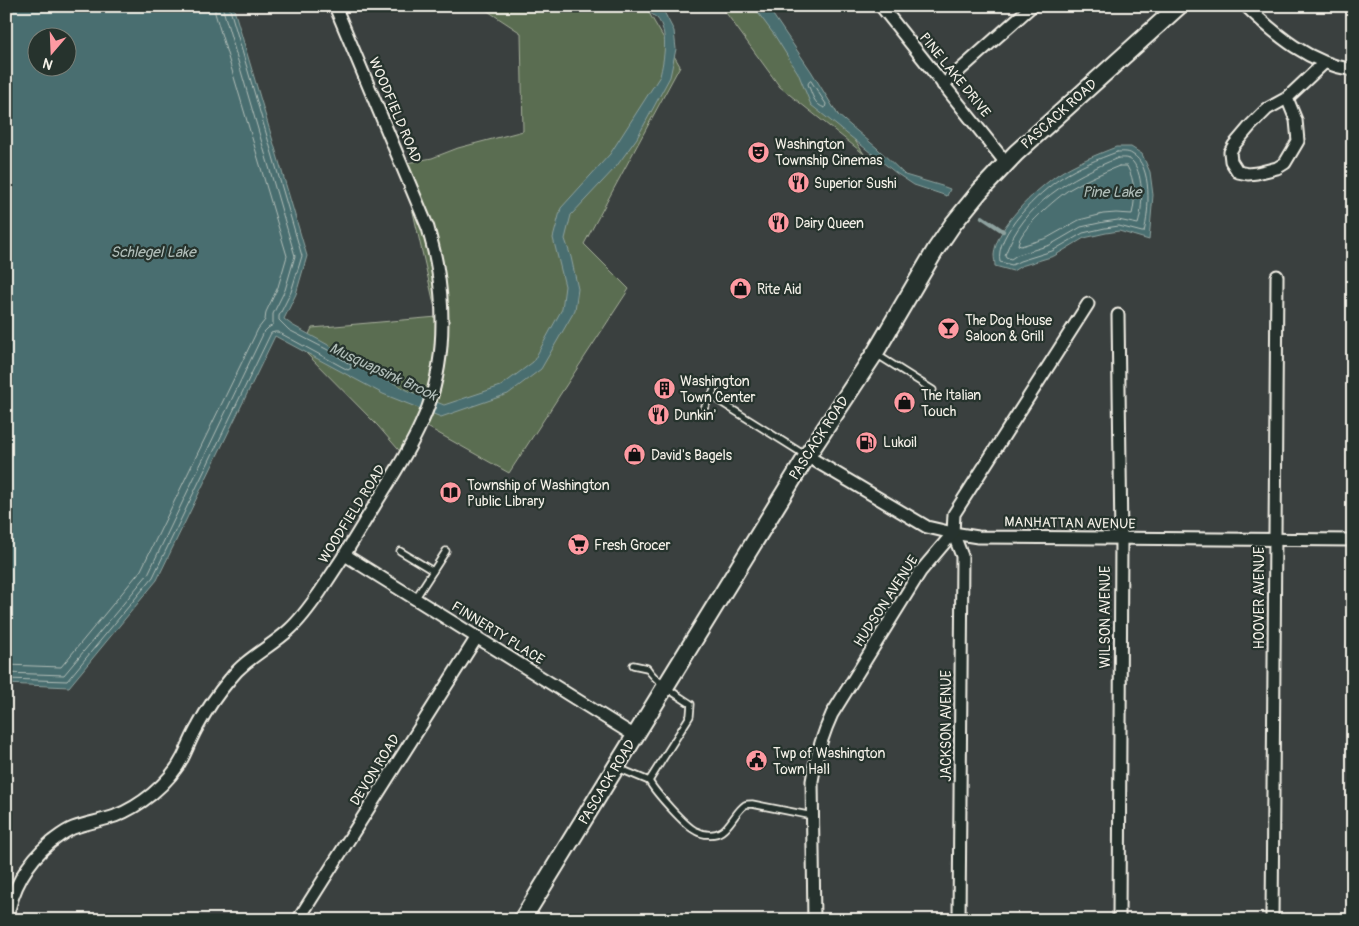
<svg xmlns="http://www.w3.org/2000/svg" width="1359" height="926" font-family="Pangolin,sans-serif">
	<rect width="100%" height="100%" fill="#3a403f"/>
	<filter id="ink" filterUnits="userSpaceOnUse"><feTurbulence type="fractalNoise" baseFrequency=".02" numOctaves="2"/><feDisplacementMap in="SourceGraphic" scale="10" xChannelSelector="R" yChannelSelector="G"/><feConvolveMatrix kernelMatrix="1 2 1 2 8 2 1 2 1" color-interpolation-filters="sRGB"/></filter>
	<g filter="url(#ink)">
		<g fill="#5a6d51" stroke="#a7af9c">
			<path d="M 480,6 L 645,6 L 680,66 L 584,244 L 629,289 L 509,473 L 422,424 L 404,456 L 378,426 L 302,349 L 312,328 L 437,317 L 402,164 L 432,158 L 458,148 L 523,131 L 521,33 Z"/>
			<path d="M 721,6 L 766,6 L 864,154 L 780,87 Z"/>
		</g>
		<g fill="#4a6e6f" stroke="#8ea29f" fill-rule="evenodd">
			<path d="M 6,6 L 233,6 L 307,256 L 296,294 L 284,319 L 292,325 L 330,346 L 354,362 L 409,391 L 444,405 L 501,386 L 533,362 L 562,309 L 565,286 L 553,238 L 561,208 L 610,154 L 660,76 C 664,60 669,31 657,18 C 652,14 646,10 641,6 L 661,6 L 674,31 L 676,49 L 670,77 L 637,138 L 616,167 L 571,215 L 565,239 L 571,257 L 578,289 L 575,310 L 541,369 L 508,394 L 441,417 L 383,394 L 275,336 L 157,580 L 69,687 L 6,684 ZM 38,38 L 68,38 L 68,68 L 38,68 Z"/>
			<path d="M 753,6 L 767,6 L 811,71 L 838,115 L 877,148 L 905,175 L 942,186 L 950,189 L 947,196 L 914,185 L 896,173 L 811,105 L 798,73 L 775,36 Z"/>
			<path d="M 1116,147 L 1131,147 L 1142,154 L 1150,172 L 1153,195 L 1149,240 L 1119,231 L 1106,233 L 1084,238 L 1054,256 L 1021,266 L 1013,271 L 995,266 C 995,263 994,258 994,255 C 996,226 1035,191 1057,175 C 1075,163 1096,155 1116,147 Z"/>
		</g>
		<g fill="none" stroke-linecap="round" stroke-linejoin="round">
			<g stroke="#b0bdb8" stroke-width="1">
				<path d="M 811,81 L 826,104 L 825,108 C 814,105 812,94 808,84 L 809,82 Z"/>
				<path d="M 1117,152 C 1122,152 1128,151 1132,154 C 1153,165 1149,212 1144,232 L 1142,232 L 1119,226 L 1105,228 L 1083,233 L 1052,251 L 1020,261 L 1012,265 L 1000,262 C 994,234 1040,192 1061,178 C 1078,167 1098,159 1117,152 Z"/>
				<path d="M 1118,158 C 1123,158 1129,157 1133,162 C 1144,176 1143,208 1138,224 L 1118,220 L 1104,222 L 1081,227 L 1050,245 L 1017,255 L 1011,259 L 1006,257 L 1005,255 C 1023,204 1071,177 1118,158 Z"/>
				<path d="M 1119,166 L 1127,166 C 1135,181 1136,198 1132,214 L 1116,213 L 1103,214 L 1079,220 L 1047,238 L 1021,246 L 1018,245 C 1019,230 1056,198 1070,189 C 1085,180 1102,173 1119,166 Z"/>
				<path d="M 6,665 L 61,667 L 141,570 L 258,329 L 265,320 L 266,312 L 278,287 L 287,256 L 215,13 L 215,6"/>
				<path d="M 6,673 L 64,675 L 148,574 L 264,332 L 268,328 L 273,325 L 273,314 L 285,290 L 295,256 L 222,6"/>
				<path d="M 6,679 L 67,681 L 153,577 L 271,333 L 275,332 L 278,332 L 348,370 L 351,368 L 351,365 L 328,350 L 289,330 L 279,320 L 279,316 L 291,292 L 302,256 L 229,6"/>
			</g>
			<path stroke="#8ea29f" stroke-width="4.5" d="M 982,217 L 1003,231"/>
			<defs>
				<g id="lane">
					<path d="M 876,354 L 933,390"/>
					<path d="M 711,396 L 805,455"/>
					<path d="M 703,410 L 717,385"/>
					<path d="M 400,551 L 433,571"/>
					<path d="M 415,599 L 446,551"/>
					<path d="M 618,768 L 649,781 L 690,716 L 691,704 C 674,693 658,684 647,668 L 633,665"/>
					<path d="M 649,781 C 655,792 685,826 696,831 C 703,835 715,836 722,831 C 730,826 737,810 745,805 C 747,804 750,804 752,804 L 813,816"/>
				</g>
				<g id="street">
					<path d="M 881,6 L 1006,163"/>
					<path d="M 1246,6 C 1277,36 1309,63 1353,70"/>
					<path d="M 943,85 L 1032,6"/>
					<path d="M 1287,98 L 1296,120 L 1298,141 L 1285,163 L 1277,168 L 1257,173 L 1248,174 L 1238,172 L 1231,161 L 1230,152 L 1234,145 L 1251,125 L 1267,109 L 1287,98 L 1324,63"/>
					<path d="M 1118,315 L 1121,538 L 1119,920"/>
					<path d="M 807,456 L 927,527 L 953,533 L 978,537 L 1353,540"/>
					<path d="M 953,533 L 962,556 L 959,920"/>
					<path d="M 345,555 L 635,736"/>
					<path d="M 7,920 C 12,889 27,862 51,842 C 58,837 65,831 73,828 C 86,823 101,821 115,816 C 128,811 141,803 152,794 C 164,784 176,771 183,757 C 188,747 192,736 198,726 C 207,709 218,693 230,679 C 246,658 271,647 290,629 C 302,618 311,605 320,592 C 335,570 349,548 362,526 C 382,492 405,460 421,424 C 444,375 446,318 437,266 C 435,253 431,240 428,228 L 335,6"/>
					<path d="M 298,920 L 477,637"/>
					<path d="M 814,920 L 812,781 C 816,756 821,738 832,714 L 920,572 L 953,533 L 954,514 L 1088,304"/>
					<path d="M 1272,920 L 1277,276"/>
				</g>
				<path id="secondary" d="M 522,920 L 807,456 L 875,353 L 936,249 L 953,224 L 980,191 L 1016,153 L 1179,6"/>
			</defs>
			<use href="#lane" stroke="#f4f1e8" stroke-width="9"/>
			<use href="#street" stroke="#f4f1e8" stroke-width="15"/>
			<use href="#secondary" stroke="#f4f1e8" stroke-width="20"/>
			<use href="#lane" stroke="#26332d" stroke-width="5.5"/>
			<use href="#street" stroke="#26332d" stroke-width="11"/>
			<use href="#secondary" stroke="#26332d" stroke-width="16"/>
		</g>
	</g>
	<defs>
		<symbol id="theatre-disc" viewBox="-11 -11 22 22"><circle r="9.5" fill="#ff9aa2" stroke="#26332d"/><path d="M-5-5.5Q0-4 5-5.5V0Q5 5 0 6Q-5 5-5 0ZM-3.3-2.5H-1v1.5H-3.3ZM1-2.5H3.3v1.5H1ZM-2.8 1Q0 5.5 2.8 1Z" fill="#111"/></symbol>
		<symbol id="restaurant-disc" viewBox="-11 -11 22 22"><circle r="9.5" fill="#ff9aa2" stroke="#26332d"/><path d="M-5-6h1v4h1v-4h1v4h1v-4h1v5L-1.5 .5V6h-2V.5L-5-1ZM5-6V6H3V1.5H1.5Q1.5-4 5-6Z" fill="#111"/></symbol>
		<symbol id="shop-disc" viewBox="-11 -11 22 22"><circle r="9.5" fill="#ff9aa2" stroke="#26332d"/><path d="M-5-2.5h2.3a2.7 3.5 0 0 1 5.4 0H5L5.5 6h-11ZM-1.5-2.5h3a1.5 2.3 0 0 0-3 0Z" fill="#111"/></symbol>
		<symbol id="bar-disc" viewBox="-11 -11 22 22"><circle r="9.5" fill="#ff9aa2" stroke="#26332d"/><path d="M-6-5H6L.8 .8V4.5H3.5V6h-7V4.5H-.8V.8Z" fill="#111"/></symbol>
		<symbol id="building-disc" viewBox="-11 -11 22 22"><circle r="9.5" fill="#ff9aa2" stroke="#26332d"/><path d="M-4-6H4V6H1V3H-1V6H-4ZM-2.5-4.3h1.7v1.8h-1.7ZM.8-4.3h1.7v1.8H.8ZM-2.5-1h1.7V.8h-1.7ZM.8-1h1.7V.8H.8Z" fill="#111"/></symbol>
		<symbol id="fuel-disc" viewBox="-11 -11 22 22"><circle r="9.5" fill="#ff9aa2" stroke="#26332d"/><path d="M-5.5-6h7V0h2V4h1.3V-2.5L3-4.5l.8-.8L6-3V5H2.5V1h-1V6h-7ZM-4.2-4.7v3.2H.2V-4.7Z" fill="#111"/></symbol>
		<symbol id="library-disc" viewBox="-11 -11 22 22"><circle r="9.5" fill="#ff9aa2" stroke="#26332d"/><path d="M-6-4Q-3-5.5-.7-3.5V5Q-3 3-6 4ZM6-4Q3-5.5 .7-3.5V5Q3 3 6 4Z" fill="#111"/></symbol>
		<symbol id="supermarket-disc" viewBox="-11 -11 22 22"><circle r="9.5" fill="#ff9aa2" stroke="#26332d"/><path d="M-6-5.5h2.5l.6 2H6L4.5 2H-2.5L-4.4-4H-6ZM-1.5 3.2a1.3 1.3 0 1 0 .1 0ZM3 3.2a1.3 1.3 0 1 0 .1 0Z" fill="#111"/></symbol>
		<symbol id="civic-disc" viewBox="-11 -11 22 22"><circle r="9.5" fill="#ff9aa2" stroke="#26332d"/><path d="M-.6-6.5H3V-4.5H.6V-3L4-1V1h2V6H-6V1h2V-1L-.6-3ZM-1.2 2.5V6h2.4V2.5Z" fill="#111"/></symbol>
	</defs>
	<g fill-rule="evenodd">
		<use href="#theatre-disc" x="746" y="140" width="25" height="25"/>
		<use href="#restaurant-disc" x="786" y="170" width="25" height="25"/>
		<use href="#restaurant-disc" x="766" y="210" width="25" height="25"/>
		<use href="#shop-disc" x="728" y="276" width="25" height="25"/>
		<use href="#bar-disc" x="936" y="316" width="25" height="25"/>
		<use href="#building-disc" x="652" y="376" width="25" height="25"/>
		<use href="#shop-disc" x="892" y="390" width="25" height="25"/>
		<use href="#restaurant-disc" x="646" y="402" width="25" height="25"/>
		<use href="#fuel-disc" x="854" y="430" width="25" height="25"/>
		<use href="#shop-disc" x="622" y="442" width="25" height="25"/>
		<use href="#library-disc" x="438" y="480" width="25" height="25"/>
		<use href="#supermarket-disc" x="566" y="532" width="25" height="25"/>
		<use href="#civic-disc" x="744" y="748" width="25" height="25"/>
	</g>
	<g text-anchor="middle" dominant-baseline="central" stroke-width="4.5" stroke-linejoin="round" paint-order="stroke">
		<g font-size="14" fill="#f4f1e8" stroke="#26332d">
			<text transform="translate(955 75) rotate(51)">PINE LAKE DRIVE</text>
			<text transform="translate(395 110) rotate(67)">WOODFIELD ROAD</text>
			<text transform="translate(1059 114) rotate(-42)">PASCACK ROAD</text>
			<text transform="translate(819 438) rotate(-57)">PASCACK ROAD</text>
			<text transform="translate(352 514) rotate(-58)">WOODFIELD ROAD</text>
			<text transform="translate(1070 523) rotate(1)">MANHATTAN AVENUE</text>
			<text transform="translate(1259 598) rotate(-90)">HOOVER AVENUE</text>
			<text transform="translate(886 601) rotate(-57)">HUDSON AVENUE</text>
			<text transform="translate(1105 617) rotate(-90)">WILSON AVENUE</text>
			<text transform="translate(498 633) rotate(32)">FINNERTY PLACE</text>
			<text transform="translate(946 726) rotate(-90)">JACKSON AVENUE</text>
			<text transform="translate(375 770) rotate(-58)">DEVON ROAD</text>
			<text transform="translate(607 782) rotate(-59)">PASCACK ROAD</text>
		</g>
		<g font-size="14" fill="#f4f1e8" stroke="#26332d" text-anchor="start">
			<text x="775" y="144">Washington<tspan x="775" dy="16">Township Cinemas</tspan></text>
			<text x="814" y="183">Superior Sushi</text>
			<text x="795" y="223">Dairy Queen</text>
			<text x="757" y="289">Rite Aid</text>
			<text x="965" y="320">The Dog House<tspan x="965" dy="16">Saloon &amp; Grill</tspan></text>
			<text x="680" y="381">Washington<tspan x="680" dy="16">Town Center</tspan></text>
			<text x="921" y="395">The Italian<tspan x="921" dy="16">Touch</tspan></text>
			<text x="674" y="415">Dunkin'</text>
			<text x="883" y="442">Lukoil</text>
			<text x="651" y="455">David's Bagels</text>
			<text x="467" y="485">Township of Washington<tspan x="467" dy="16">Public Library</tspan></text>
			<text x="594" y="545">Fresh Grocer</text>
			<text x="773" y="753">Twp of Washington<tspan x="773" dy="16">Town Hall</tspan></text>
		</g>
		<g font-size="15" font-style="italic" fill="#b0bdb8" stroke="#26332d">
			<text x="1112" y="192">Pine Lake</text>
			<text x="153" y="252">Schlegel Lake</text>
			<text transform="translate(383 372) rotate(25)">Musquapsink Brook</text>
		</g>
	</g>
	<rect width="1359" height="926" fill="none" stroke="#26332d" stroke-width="25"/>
	<rect x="12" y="12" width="1334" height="901" fill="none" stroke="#f4f1e8" stroke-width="2" filter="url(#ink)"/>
	<g transform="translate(52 52) rotate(199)"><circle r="24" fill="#26332d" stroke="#787f78"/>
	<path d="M0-4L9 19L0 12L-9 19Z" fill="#ff9aa2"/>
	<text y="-8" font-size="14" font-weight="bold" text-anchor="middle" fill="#f4f1e8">N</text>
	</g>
</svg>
